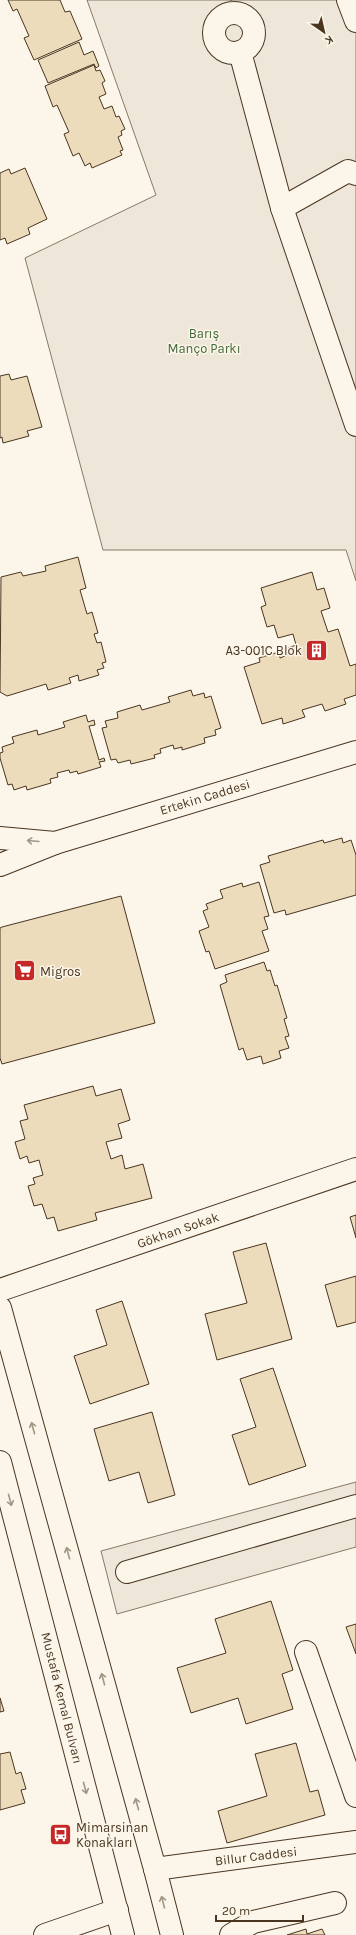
<svg xmlns="http://www.w3.org/2000/svg" width="356" height="1935" font-family="Karla,sans-serif">
	<rect width="100%" height="100%" fill="#fbf6e9"/>
	<g fill="#ede6d9" stroke="#887966">
		<path d="M 87,0 L 356,0 L 356,581 L 346,550 L 103,550 L 25,258 L 156,195 Z"/>
		<path d="M 356,1482 L 356,1547 L 117,1614 L 101,1551 Z"/>
	</g>
	<g fill="#ecdcbc" stroke="#4a3520">
		<path d="M 8,0 L 60,0 L 65,12 L 70,11 L 82,39 L 34,60 L 24,38 L 29,36 L 17,9 L 13,11 Z"/>
		<path d="M 79,42 L 84,55 L 93,51 L 99,66 L 96,68 L 94,64 L 48,83 L 38,60 Z"/>
		<path d="M 94,65 L 96,71 L 100,70 L 105,81 L 102,83 L 106,94 L 99,97 L 104,109 L 112,106 L 116,117 L 119,116 L 125,129 L 121,131 L 122,135 L 118,137 L 123,150 L 120,151 L 122,155 L 92,168 L 90,163 L 85,166 L 79,153 L 73,156 L 64,134 L 69,132 L 57,105 L 53,107 L 45,86 Z"/>
		<path d="M 25,168 L 47,219 L 28,228 L 30,234 L 7,244 L 5,238 L 0,240 L 0,173 L 9,169 L 11,174 Z"/>
		<path d="M 9,374 L 11,380 L 27,376 L 42,427 L 27,431 L 29,436 L 3,443 L 2,437 L 0,438 L 0,376 Z"/>
		<path d="M 78,557 L 86,588 L 80,590 L 87,614 L 92,612 L 98,633 L 94,634 L 97,643 L 101,642 L 106,662 L 102,663 L 104,668 L 97,670 L 99,675 L 79,681 L 78,675 L 69,678 L 71,683 L 48,690 L 46,684 L 7,696 L 0,692 L 1,577 L 21,572 L 23,576 L 46,571 L 45,566 Z"/>
		<path d="M 312,572 L 317,590 L 324,588 L 330,608 L 321,611 L 328,632 L 338,629 L 350,666 L 356,664 L 356,695 L 344,699 L 346,704 L 325,711 L 322,704 L 302,710 L 305,717 L 283,724 L 282,718 L 262,724 L 244,667 L 260,662 L 259,658 L 279,652 L 280,658 L 290,654 L 288,648 L 296,645 L 293,634 L 278,638 L 274,625 L 267,627 L 261,607 L 266,605 L 261,588 Z"/>
		<path d="M 191,690 L 193,696 L 204,693 L 205,698 L 211,696 L 221,728 L 215,730 L 216,735 L 204,738 L 205,743 L 182,750 L 182,747 L 174,749 L 173,745 L 160,749 L 161,753 L 154,755 L 155,758 L 131,764 L 130,760 L 118,763 L 116,759 L 111,760 L 102,728 L 107,727 L 105,721 L 118,718 L 117,712 L 140,705 L 142,710 L 170,702 L 168,697 Z"/>
		<path d="M 86,715 L 88,722 L 94,720 L 95,725 L 89,726 L 99,760 L 104,758 L 105,761 L 99,762 L 101,767 L 78,774 L 77,771 L 70,773 L 69,770 L 57,773 L 58,777 L 50,779 L 51,783 L 27,790 L 26,786 L 14,790 L 12,784 L 8,785 L 0,758 L 0,753 L 3,752 L 2,747 L 14,743 L 12,737 L 37,730 L 38,735 L 65,727 L 63,722 Z"/>
		<path d="M 342,838 L 343,843 L 351,840 L 356,855 L 356,895 L 286,915 L 285,910 L 274,913 L 260,865 L 270,862 L 268,856 L 323,840 L 324,843 Z"/>
		<path d="M 259,882 L 269,916 L 264,917 L 268,929 L 262,931 L 269,951 L 215,969 L 209,951 L 206,952 L 199,931 L 209,927 L 203,911 L 208,909 L 206,904 L 223,898 L 220,890 L 242,883 L 243,887 Z"/>
		<path d="M 121,896 L 155,1023 L 2,1064 L 0,1058 L 0,928 L 2,927 Z"/>
		<path d="M 264,962 L 267,971 L 270,970 L 275,986 L 277,985 L 287,1018 L 284,1019 L 289,1036 L 285,1037 L 289,1048 L 279,1051 L 281,1058 L 263,1064 L 261,1056 L 247,1060 L 243,1048 L 239,1050 L 220,985 L 227,982 L 225,975 Z"/>
		<path d="M 93,1086 L 96,1096 L 121,1089 L 130,1120 L 118,1124 L 122,1138 L 106,1142 L 111,1159 L 122,1155 L 125,1169 L 143,1164 L 152,1198 L 95,1213 L 97,1220 L 58,1231 L 54,1217 L 47,1219 L 42,1204 L 34,1206 L 28,1186 L 35,1184 L 33,1178 L 43,1175 L 39,1160 L 29,1163 L 27,1156 L 20,1159 L 15,1142 L 25,1139 L 20,1121 L 28,1119 L 24,1105 Z"/>
		<path d="M 356,1215 L 356,1238 L 350,1217 Z"/>
		<path d="M 266,1243 L 292,1339 L 217,1360 L 205,1314 L 247,1303 L 233,1252 Z"/>
		<path d="M 356,1276 L 356,1322 L 337,1327 L 325,1285 Z"/>
		<path d="M 122,1301 L 149,1384 L 90,1404 L 74,1356 L 107,1345 L 96,1310 Z"/>
		<path d="M 273,1368 L 306,1466 L 249,1485 L 232,1435 L 256,1427 L 240,1379 Z"/>
		<path d="M 152,1412 L 175,1495 L 148,1503 L 139,1472 L 109,1481 L 94,1429 Z"/>
		<path d="M 271,1601 L 293,1670 L 282,1674 L 293,1709 L 246,1724 L 238,1698 L 191,1713 L 177,1668 L 226,1653 L 215,1619 Z"/>
		<path d="M 356,1624 L 356,1654 L 346,1627 Z"/>
		<path d="M 0,1698 L 4,1711 L 0,1712 Z"/>
		<path d="M 296,1743 L 310,1792 L 318,1790 L 325,1815 L 227,1843 L 218,1811 L 267,1796 L 255,1754 Z"/>
		<path d="M 10,1752 L 16,1774 L 21,1772 L 26,1789 L 21,1790 L 25,1803 L 0,1810 L 0,1754 Z"/>
		<path d="M 306,1929 L 307,1934 L 322,1929 L 325,1935 L 287,1935 Z"/>
	</g>
	<g fill="none" stroke-linecap="round" stroke-linejoin="round">
		<defs>
			<g id="minor">
				<path d="M 348,0 L 356,21"/>
				<circle cx="234" cy="33" r="20"/>
				<path d="M 240,52 L 282,208 L 356,425"/>
				<path d="M 282,208 L 348,171 L 356,174"/>
				<path d="M 0,1290 L 356,1169"/>
				<path d="M 127,1572 L 356,1506"/>
				<path d="M 306,1652 L 356,1796"/>
				<path d="M 45,1935 L 117,1910"/>
				<path d="M 231,1935 L 253,1922 L 335,1903"/>
			</g>
			<g id="major">
				<path d="M 0,838 L 55,843 L 0,865"/>
				<path d="M 55,843 L 356,752"/>
				<path d="M 0,1308 L 155,1869 L 172,1935"/>
				<path d="M 0,1462 L 123,1935"/>
				<path d="M 155,1869 L 356,1842"/>
			</g>
		</defs>
		<use href="#minor" stroke="#4a3520" stroke-width="24"/>
		<use href="#major" stroke="#4a3520" stroke-width="24"/>
		<path stroke="#7f6f5c" stroke-width="2.5" stroke-dasharray="3 2" stroke-linecap="butt" d="M 231,0 L 239,26"/>
		<use href="#minor" stroke="#fbf6e9" stroke-width="22"/>
		<use href="#major" stroke="#fbf6e9" stroke-width="22"/>
	</g>
	<defs><path id="oneway-shaft" d="M-6 0H5M1.5-3L5.5 0L1.5 3" fill="none" stroke-width="1.6" stroke-linecap="round" stroke-linejoin="round"/></defs>
	<g stroke="#a29684">
		<use href="#oneway-shaft" transform="translate(33 841) rotate(-175)"/>
		<use href="#oneway-shaft" transform="translate(33 1428) rotate(-105)"/>
		<use href="#oneway-shaft" transform="translate(10 1500) rotate(75)"/>
		<use href="#oneway-shaft" transform="translate(68 1553) rotate(-105)"/>
		<use href="#oneway-shaft" transform="translate(103 1679) rotate(-105)"/>
		<use href="#oneway-shaft" transform="translate(85 1788) rotate(75)"/>
		<use href="#oneway-shaft" transform="translate(137 1804) rotate(-105)"/>
		<use href="#oneway-shaft" transform="translate(163 1902) rotate(-104)"/>
	</g>
	<defs>
		<symbol id="building-square" viewBox="-11 -11 22 22"><rect x="-9" y="-9" width="18" height="18" rx="4" fill="#c62828" stroke="#fbf6e9"/><path d="M-4-6H4V6H1V3H-1V6H-4ZM-2.5-4.3h1.7v1.8h-1.7ZM.8-4.3h1.7v1.8H.8ZM-2.5-1h1.7V.8h-1.7ZM.8-1h1.7V.8H.8Z" fill="#fff"/></symbol>
		<symbol id="supermarket-square" viewBox="-11 -11 22 22"><rect x="-9" y="-9" width="18" height="18" rx="4" fill="#c62828" stroke="#fbf6e9"/><path d="M-6-5.5h2.5l.6 2H6L4.5 2H-2.5L-4.4-4H-6ZM-1.5 3.2a1.3 1.3 0 1 0 .1 0ZM3 3.2a1.3 1.3 0 1 0 .1 0Z" fill="#fff"/></symbol>
		<symbol id="bus-square" viewBox="-11 -11 22 22"><rect x="-9" y="-9" width="18" height="18" rx="4" fill="#c62828" stroke="#fbf6e9"/><path d="M-5-6H5V4H4V6H2V4H-2V6H-4V4H-5ZM-3.5-4V0h7V-4ZM-3.5 1.2v1.5H-2V1.2ZM2 1.2v1.5H3.5V1.2Z" fill="#fff"/></symbol>
	</defs>
	<g fill-rule="evenodd">
		<use href="#building-square" x="304" y="638" width="25" height="25"/>
		<use href="#supermarket-square" x="12" y="958" width="25" height="25"/>
		<use href="#bus-square" x="48" y="1822" width="25" height="25"/>
	</g>
	<g text-anchor="middle" dominant-baseline="central" stroke-width="3" stroke-linejoin="round" paint-order="stroke">
		<g font-size="13" fill="#436837" stroke="#fbf6e9">
			<text x="204" y="333">Barış<tspan x="204" dy="15">Manço Parkı</tspan></text>
		</g>
		<g font-size="13" fill="#4a3520" stroke="#fbf6e9" text-anchor="start">
			<text x="302" y="650" text-anchor="end">A3-001C Blok</text>
			<text x="40" y="971">Migros</text>
			<text x="76" y="1827">Mimarsinan<tspan x="76" dy="15">Konakları</tspan></text>
		</g>
		<g font-size="13" fill="#4a3520" stroke="#fbf6e9">
			<text transform="translate(205 797) rotate(-17)">Ertekin Caddesi</text>
			<text transform="translate(178 1230) rotate(-19)">Gökhan Sokak</text>
			<text transform="translate(62 1698) rotate(76)">Mustafa Kemal Bulvarı</text>
			<text transform="translate(256 1856) rotate(-7)">Billur Caddesi</text>
		</g>
	</g>
	<g transform="translate(324 32) rotate(146)" stroke="#fbf6e9" stroke-width="3" paint-order="stroke">
	<path d="M0-3L7 15L0 10L-7 15Z" fill="#4a3520"/>
	<text y="-6" font-size="11" font-weight="bold" text-anchor="middle" fill="#4a3520">K</text>
	</g>
	<path d="M216 1915v6h87v-6" fill="none" stroke="#4a3520" stroke-width="2"/>
	<text x="222" y="1915" font-size="12" fill="#4a3520" stroke="#fbf6e9" stroke-width="3" paint-order="stroke">20 m</text>
</svg>
